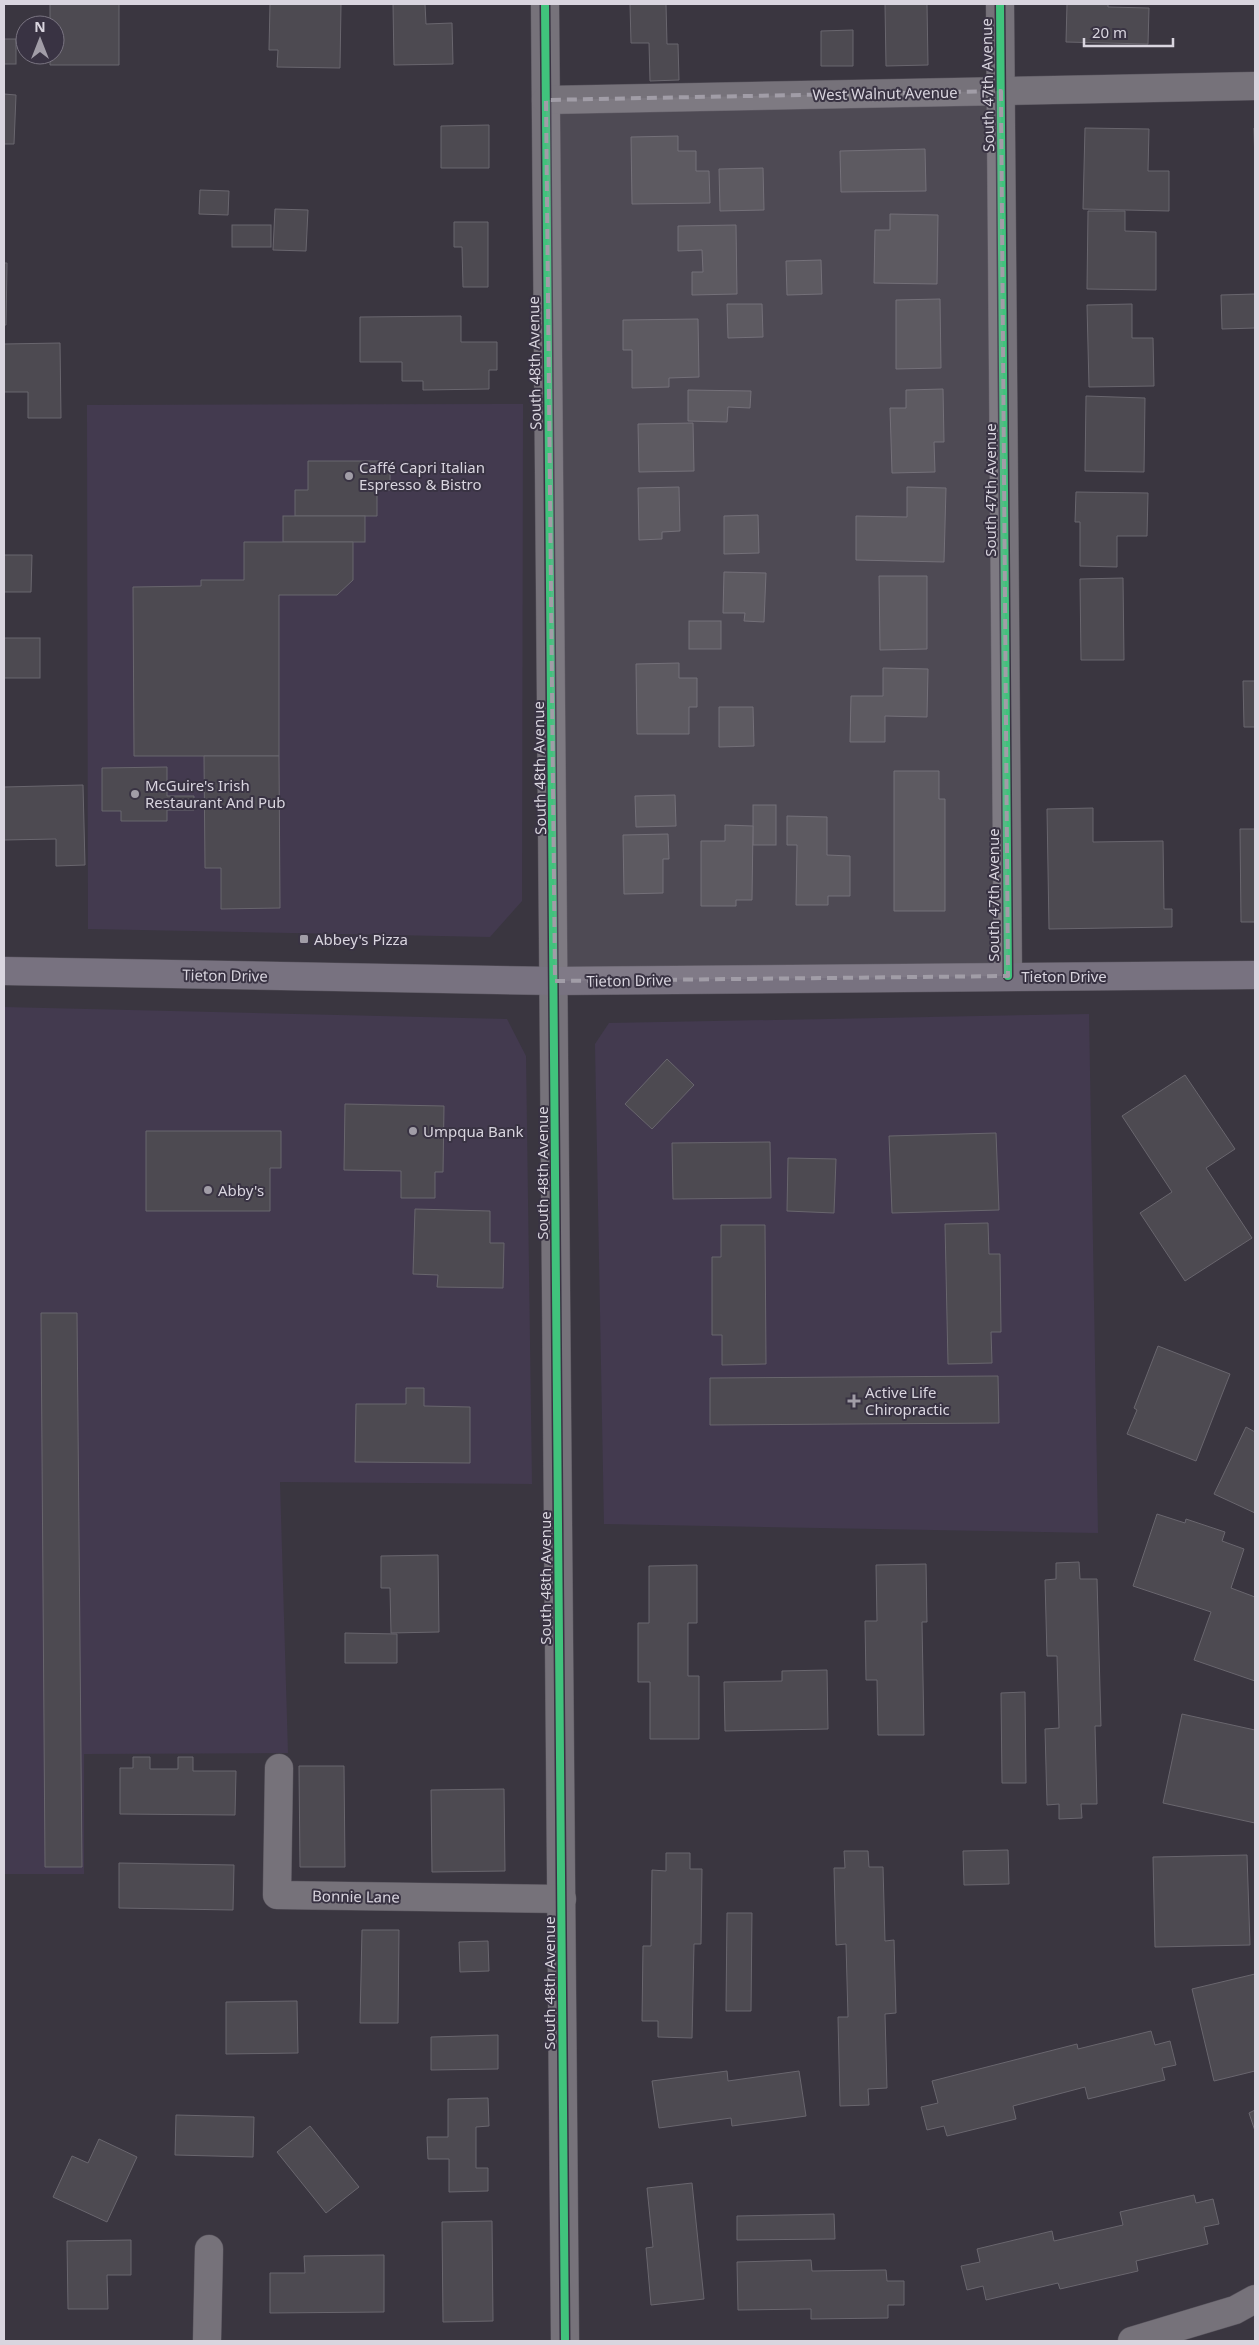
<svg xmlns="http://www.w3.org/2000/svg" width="1259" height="2345" font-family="'Noto Sans',sans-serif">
	<rect width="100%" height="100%" fill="#3a3640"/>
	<g fill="#433a4f">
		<path d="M 523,404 L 522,901 L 490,937 L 88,929 L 87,405 Z"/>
		<path d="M 4,1007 L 507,1019 L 526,1056 L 532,1484 L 280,1482 L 288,1753 L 84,1754 L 84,1874 L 4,1874 Z"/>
		<path d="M 1089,1014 L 1098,1533 L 604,1524 L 595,1044 L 609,1023 Z"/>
	</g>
	<g fill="#4d4a51" stroke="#69666e">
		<path d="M 50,4 L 119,4 L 119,65 L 50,65 L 50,55 L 55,55 L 55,25 L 50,25 Z"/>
		<path d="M 270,4 L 341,4 L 340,68 L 277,67 L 278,50 L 269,50 Z"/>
		<path d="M 393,4 L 425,4 L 426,24 L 452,23 L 453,64 L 394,65 Z"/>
		<path d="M 630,4 L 666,4 L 667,44 L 678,44 L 679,80 L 650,81 L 649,43 L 631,43 Z"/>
		<path d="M 885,4 L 927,4 L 928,65 L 886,66 Z"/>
		<path d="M 1067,4 L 1108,4 L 1108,7 L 1149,8 L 1148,44 L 1066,42 Z"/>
		<path d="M 853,30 L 853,66 L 821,66 L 821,31 Z"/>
		<rect x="4" y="39" width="12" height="25"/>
		<path d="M 4,94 L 16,95 L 14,144 L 4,144 Z"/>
		<path d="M 489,125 L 489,168 L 441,168 L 441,126 Z"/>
		<path d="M 1085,128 L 1149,129 L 1148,171 L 1169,171 L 1169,211 L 1083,209 Z"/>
		<path d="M 1254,128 L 1255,128 L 1255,167 Z"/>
		<path d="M 678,136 L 678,151 L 696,151 L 696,171 L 709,171 L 710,203 L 632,204 L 631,137 Z"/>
		<path d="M 925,149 L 926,191 L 841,192 L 840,151 Z"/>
		<path d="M 763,168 L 764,210 L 720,211 L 719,169 Z"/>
		<path d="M 200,190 L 229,191 L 228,215 L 199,214 Z"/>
		<path d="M 275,209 L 308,210 L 306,251 L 273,250 Z"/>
		<path d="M 1088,211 L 1125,211 L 1125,231 L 1156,232 L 1156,290 L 1087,289 Z"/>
		<path d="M 890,214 L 938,215 L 937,284 L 874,283 L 875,230 L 890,230 Z"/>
		<path d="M 454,222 L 488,222 L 488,287 L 463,287 L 462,247 L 454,247 Z"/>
		<rect x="232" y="225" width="39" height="22"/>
		<path d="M 736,225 L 737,294 L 692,295 L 692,272 L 703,272 L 702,250 L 678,251 L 678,226 Z"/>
		<path d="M 821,260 L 822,294 L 787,295 L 786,261 Z"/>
		<path d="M 4,263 L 7,263 L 6,325 L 4,325 Z"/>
		<path d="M 1255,294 L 1255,328 L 1222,329 L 1221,295 Z"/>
		<path d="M 940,299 L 941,368 L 896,369 L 896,300 Z"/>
		<path d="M 727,304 L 762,304 L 763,337 L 728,338 Z"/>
		<path d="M 1132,304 L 1132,338 L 1153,338 L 1154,386 L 1089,387 L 1087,305 Z"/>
		<path d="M 461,316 L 461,342 L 497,342 L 497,370 L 489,370 L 489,389 L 423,390 L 423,381 L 402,381 L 402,362 L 360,362 L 360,317 Z"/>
		<path d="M 698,319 L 699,377 L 669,378 L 669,387 L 632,388 L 632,350 L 623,350 L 623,320 Z"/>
		<path d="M 60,343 L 61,418 L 28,418 L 28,392 L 4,392 L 4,344 Z"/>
		<path d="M 943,389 L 944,442 L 934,442 L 935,472 L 892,473 L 890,408 L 906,408 L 906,390 Z"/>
		<path d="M 688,390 L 751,391 L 750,408 L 728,407 L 727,422 L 688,421 Z"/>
		<path d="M 1086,396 L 1145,398 L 1144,472 L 1085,471 Z"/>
		<path d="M 693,423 L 694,471 L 639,472 L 638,424 Z"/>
		<path d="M 308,461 L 390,461 L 390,490 L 377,490 L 377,516 L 295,516 L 295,490 L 308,490 Z"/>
		<path d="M 679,487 L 680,531 L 662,532 L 662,539 L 639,540 L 638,488 Z"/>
		<path d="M 907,487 L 946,488 L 944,562 L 856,560 L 856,516 L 907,517 Z"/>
		<path d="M 1076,492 L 1148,493 L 1147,536 L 1117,536 L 1117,567 L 1080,566 L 1080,522 L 1075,522 Z"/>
		<path d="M 758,515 L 759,553 L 724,554 L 724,516 Z"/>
		<rect x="283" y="516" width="82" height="26"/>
		<path d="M 244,542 L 353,542 L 353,580 L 337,595 L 279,595 L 279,756 L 134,756 L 133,587 L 201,586 L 201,580 L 244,580 Z"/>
		<path d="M 4,555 L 32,555 L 31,592 L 4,592 Z"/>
		<path d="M 724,572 L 766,573 L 764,622 L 744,621 L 745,613 L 723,613 Z"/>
		<path d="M 879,576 L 927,576 L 927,649 L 880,650 Z"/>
		<path d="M 1123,578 L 1124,660 L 1081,660 L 1080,579 Z"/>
		<rect x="689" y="621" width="32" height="28"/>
		<rect x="4" y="638" width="36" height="40"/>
		<path d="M 679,663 L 679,678 L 697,678 L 697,707 L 689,707 L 689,734 L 637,734 L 636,664 Z"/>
		<path d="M 883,668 L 928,669 L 927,717 L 885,716 L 885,742 L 850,742 L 851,696 L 883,696 Z"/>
		<path d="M 1243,681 L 1255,681 L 1255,727 L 1244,727 Z"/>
		<path d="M 719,707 L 753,707 L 754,746 L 719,747 Z"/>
		<path d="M 204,756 L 279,756 L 280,908 L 221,909 L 221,868 L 205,868 Z"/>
		<path d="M 167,767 L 167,796 L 194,796 L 194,810 L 167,810 L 167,821 L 121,821 L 121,811 L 102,811 L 102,768 Z"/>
		<path d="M 894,771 L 939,771 L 939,799 L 945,799 L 945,911 L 894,911 Z"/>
		<path d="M 83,785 L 85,865 L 56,866 L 56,839 L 4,840 L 4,787 Z"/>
		<path d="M 675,795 L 676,826 L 636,827 L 635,796 Z"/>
		<rect x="753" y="805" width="23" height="40"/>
		<path d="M 1093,808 L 1093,842 L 1163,841 L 1164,909 L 1172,909 L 1172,927 L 1049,929 L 1047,809 Z"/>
		<path d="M 787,816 L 827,817 L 827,855 L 850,856 L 850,896 L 828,896 L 828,905 L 796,905 L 797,845 L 787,845 Z"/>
		<path d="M 725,825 L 753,826 L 752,900 L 736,900 L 736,906 L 701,906 L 701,841 L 725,841 Z"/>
		<path d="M 1240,829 L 1255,829 L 1255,922 L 1241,922 Z"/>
		<path d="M 668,834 L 669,859 L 663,859 L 663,893 L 624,894 L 623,835 Z"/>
		<path d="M 667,1059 L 694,1085 L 652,1129 L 625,1104 Z"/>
		<path d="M 1185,1075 L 1235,1149 L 1206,1168 L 1252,1238 L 1185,1281 L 1140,1213 L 1172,1192 L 1122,1116 Z"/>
		<path d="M 345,1104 L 444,1106 L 443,1172 L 435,1172 L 435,1198 L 401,1198 L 401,1171 L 344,1170 Z"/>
		<path d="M 146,1131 L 281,1131 L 281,1168 L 270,1168 L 270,1211 L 146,1211 Z"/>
		<path d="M 996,1133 L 999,1210 L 892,1213 L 889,1136 Z"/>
		<path d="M 770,1142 L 771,1198 L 673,1199 L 672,1143 Z"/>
		<path d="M 788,1158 L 836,1159 L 834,1213 L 787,1211 Z"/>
		<path d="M 415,1209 L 490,1211 L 490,1243 L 504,1243 L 503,1288 L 437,1287 L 438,1275 L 413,1274 Z"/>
		<path d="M 988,1223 L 989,1254 L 1000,1254 L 1001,1332 L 991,1332 L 992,1363 L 948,1364 L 945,1224 Z"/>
		<path d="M 721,1225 L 765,1225 L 766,1364 L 722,1365 L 722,1335 L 712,1335 L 712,1257 L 721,1257 Z"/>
		<path d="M 41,1313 L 77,1313 L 82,1867 L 45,1867 Z"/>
		<path d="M 1158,1346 L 1230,1374 L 1196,1461 L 1127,1434 L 1137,1410 L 1134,1408 Z"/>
		<path d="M 998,1376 L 999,1423 L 710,1425 L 710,1378 Z"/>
		<path d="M 406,1388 L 424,1388 L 424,1406 L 470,1407 L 470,1463 L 355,1462 L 356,1404 L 406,1404 Z"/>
		<path d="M 1246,1427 L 1255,1432 L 1255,1513 L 1214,1494 Z"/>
		<path d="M 1157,1514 L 1185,1523 L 1186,1519 L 1225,1532 L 1222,1541 L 1244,1549 L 1231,1588 L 1255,1597 L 1255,1681 L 1194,1660 L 1211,1612 L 1133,1586 Z"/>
		<path d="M 438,1555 L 439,1632 L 391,1633 L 390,1588 L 381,1588 L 381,1556 Z"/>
		<path d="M 1079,1562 L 1080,1579 L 1097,1579 L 1101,1726 L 1095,1726 L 1097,1804 L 1081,1804 L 1082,1818 L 1059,1819 L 1059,1804 L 1047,1805 L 1045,1729 L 1059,1728 L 1057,1656 L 1047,1656 L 1045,1580 L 1056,1579 L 1056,1563 Z"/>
		<path d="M 926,1564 L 927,1622 L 922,1622 L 924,1735 L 878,1735 L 877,1680 L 866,1680 L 865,1621 L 877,1621 L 876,1565 Z"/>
		<path d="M 697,1565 L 697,1623 L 688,1623 L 688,1676 L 699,1676 L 699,1739 L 650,1739 L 650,1682 L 638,1682 L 638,1623 L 649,1623 L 649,1566 Z"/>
		<path d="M 345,1633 L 397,1634 L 397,1663 L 345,1663 Z"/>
		<path d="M 827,1670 L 828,1729 L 725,1731 L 724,1682 L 782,1681 L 782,1671 Z"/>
		<path d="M 1025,1692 L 1026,1783 L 1002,1783 L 1001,1693 Z"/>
		<path d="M 1182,1714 L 1255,1730 L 1255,1823 L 1163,1803 Z"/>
		<path d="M 133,1757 L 150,1757 L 150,1769 L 178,1769 L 178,1757 L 193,1757 L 193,1771 L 236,1771 L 235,1815 L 120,1814 L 120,1768 L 133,1768 Z"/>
		<path d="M 299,1766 L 344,1766 L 345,1867 L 300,1867 Z"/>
		<path d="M 504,1789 L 505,1871 L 432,1872 L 431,1790 Z"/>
		<path d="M 1008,1850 L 1009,1884 L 964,1885 L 963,1851 Z"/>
		<path d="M 844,1851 L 868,1851 L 869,1867 L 883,1867 L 885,1941 L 894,1940 L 896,2013 L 885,2014 L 887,2088 L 868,2089 L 869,2105 L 840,2106 L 838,2017 L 848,2017 L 846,1944 L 836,1945 L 834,1868 L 845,1868 Z"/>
		<path d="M 666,1853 L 690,1853 L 690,1869 L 702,1869 L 701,1944 L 694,1944 L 692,2038 L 658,2037 L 658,2021 L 642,2021 L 643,1946 L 651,1946 L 652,1870 L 666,1871 Z"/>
		<path d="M 1247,1855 L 1250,1945 L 1155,1947 L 1153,1857 Z"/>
		<path d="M 119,1863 L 234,1865 L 233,1910 L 119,1908 Z"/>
		<path d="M 727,1913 L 752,1913 L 751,2011 L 726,2011 Z"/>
		<path d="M 362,1930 L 399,1930 L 398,2023 L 360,2023 Z"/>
		<path d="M 488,1941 L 489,1971 L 460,1972 L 459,1942 Z"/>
		<path d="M 1255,1974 L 1255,2071 L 1214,2081 L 1192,1989 Z"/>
		<path d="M 297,2001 L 298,2053 L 226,2054 L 226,2002 Z"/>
		<path d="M 1151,2031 L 1155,2045 L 1170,2041 L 1176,2065 L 1162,2068 L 1165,2080 L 1088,2099 L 1085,2087 L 1013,2106 L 1016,2119 L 947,2136 L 944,2126 L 927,2130 L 921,2107 L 938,2103 L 932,2081 L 1077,2044 L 1078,2049 Z"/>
		<path d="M 498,2035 L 498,2069 L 431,2070 L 431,2037 Z"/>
		<path d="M 727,2071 L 728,2081 L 799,2071 L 806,2116 L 732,2126 L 731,2118 L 659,2128 L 652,2081 Z"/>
		<path d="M 488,2098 L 489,2126 L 476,2127 L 476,2168 L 488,2168 L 488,2191 L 449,2192 L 449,2159 L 428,2159 L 427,2137 L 448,2137 L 448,2099 Z"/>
		<path d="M 1255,2110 L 1255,2131 L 1249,2113 Z"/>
		<path d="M 176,2115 L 254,2117 L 253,2157 L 175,2155 Z"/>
		<path d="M 310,2126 L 359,2187 L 326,2213 L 277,2152 Z"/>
		<path d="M 99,2139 L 137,2157 L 107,2222 L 53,2197 L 72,2156 L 88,2163 Z"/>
		<path d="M 692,2183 L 704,2299 L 651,2305 L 646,2248 L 653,2247 L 647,2188 Z"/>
		<path d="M 1194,2195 L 1196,2203 L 1213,2199 L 1219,2224 L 1204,2227 L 1208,2244 L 1136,2261 L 1138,2271 L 1060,2289 L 1058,2283 L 986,2300 L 983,2286 L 967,2290 L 961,2266 L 980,2262 L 977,2249 L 1052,2231 L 1054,2241 L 1123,2225 L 1120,2212 Z"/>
		<path d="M 834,2214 L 835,2239 L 737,2240 L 737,2216 Z"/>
		<path d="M 492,2221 L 493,2321 L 443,2322 L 442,2222 Z"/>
		<path d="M 131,2240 L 131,2275 L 107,2275 L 108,2309 L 68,2309 L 67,2241 Z"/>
		<path d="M 384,2255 L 384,2312 L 270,2313 L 270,2273 L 305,2273 L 304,2256 Z"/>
		<path d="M 811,2260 L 812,2271 L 886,2270 L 887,2281 L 904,2281 L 904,2305 L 888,2305 L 888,2318 L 811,2319 L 811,2309 L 738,2310 L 737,2262 Z"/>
	</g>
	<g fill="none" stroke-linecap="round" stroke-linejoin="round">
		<defs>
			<g id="minor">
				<path d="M 545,4 L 565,2341"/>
				<path d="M 1000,4 L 1008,976"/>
				<path d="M 546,100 L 1255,86"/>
				<path d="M 279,1768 L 277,1895 L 562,1899"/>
				<path d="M 207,2341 L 209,2249"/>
				<path d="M 1132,2341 L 1235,2310 L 1255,2299"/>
			</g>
			<path id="major" d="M 4,971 L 555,981 L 1255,975"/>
		</defs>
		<use href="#minor" stroke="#56525b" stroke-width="29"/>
		<use href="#major" stroke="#56525b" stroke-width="29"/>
		<use href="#minor" stroke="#76727a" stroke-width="28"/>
		<use href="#major" stroke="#787280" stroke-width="28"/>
		<defs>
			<g id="cycleway">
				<path d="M 545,4 L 565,2341"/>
				<path d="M 1000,4 L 1008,976"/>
			</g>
		</defs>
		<use href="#cycleway" stroke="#393343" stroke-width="11"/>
		<use href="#cycleway" stroke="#40c37c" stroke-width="8"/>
	</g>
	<path fill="#a19da7" fill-opacity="0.2" stroke="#a19da7" stroke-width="4" stroke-dasharray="10 6" stroke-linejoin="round" d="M 1001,91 L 1008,976 L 555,981 L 546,100 Z"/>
	<g fill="#a19da7" stroke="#393343" stroke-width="2">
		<circle cx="349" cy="476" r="5"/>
		<circle cx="135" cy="794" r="5"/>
		<rect x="299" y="934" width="10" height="10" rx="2.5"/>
		<circle cx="413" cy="1131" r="5"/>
		<circle cx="208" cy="1190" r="5"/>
		<path d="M851.5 1393.5h5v5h5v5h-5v5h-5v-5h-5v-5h5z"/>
	</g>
	<g text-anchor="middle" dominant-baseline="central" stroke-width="4" stroke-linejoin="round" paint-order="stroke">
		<g font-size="15" fill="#d9d5df" stroke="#393343">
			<text transform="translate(987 85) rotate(-91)">South 47th Avenue</text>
			<text transform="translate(885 93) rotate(-1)">West Walnut Avenue</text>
			<text transform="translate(534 363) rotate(-91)">South 48th Avenue</text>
			<text transform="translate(990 490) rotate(-90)">South 47th Avenue</text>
			<text transform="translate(539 768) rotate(-91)">South 48th Avenue</text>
			<text transform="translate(993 895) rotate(-90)">South 47th Avenue</text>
			<text transform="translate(225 975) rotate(1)">Tieton Drive</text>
			<text x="1064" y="976">Tieton Drive</text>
			<text transform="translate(629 980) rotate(-1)">Tieton Drive</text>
			<text transform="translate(542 1173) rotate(-90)">South 48th Avenue</text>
			<text transform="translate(545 1578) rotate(-90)">South 48th Avenue</text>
			<text transform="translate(356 1896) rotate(1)">Bonnie Lane</text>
			<text transform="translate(549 1983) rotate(-90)">South 48th Avenue</text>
		</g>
		<g font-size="15" fill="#d9d5df" stroke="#393343" text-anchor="start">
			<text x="359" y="467">Caffé Capri Italian<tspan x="359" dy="17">Espresso &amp; Bistro</tspan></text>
			<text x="145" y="785">McGuire's Irish<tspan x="145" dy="17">Restaurant And Pub</tspan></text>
			<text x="314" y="939">Abbey's Pizza</text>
			<text x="423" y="1131">Umpqua Bank</text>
			<text x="218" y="1190">Abby's</text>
			<text x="865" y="1392">Active Life<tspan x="865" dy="17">Chiropractic</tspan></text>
		</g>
	</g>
	<rect width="1259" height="2345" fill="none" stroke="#d9d5df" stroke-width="10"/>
	<g transform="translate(40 40)"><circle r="24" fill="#393343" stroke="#797481"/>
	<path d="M0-4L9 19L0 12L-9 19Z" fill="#a19da7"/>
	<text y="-8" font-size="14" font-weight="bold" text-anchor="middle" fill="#d9d5df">N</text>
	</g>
	<path d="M1084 38v8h89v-8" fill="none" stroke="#d9d5df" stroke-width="2.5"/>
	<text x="1092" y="38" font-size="15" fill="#d9d5df" stroke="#393343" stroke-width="4" paint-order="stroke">20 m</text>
</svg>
